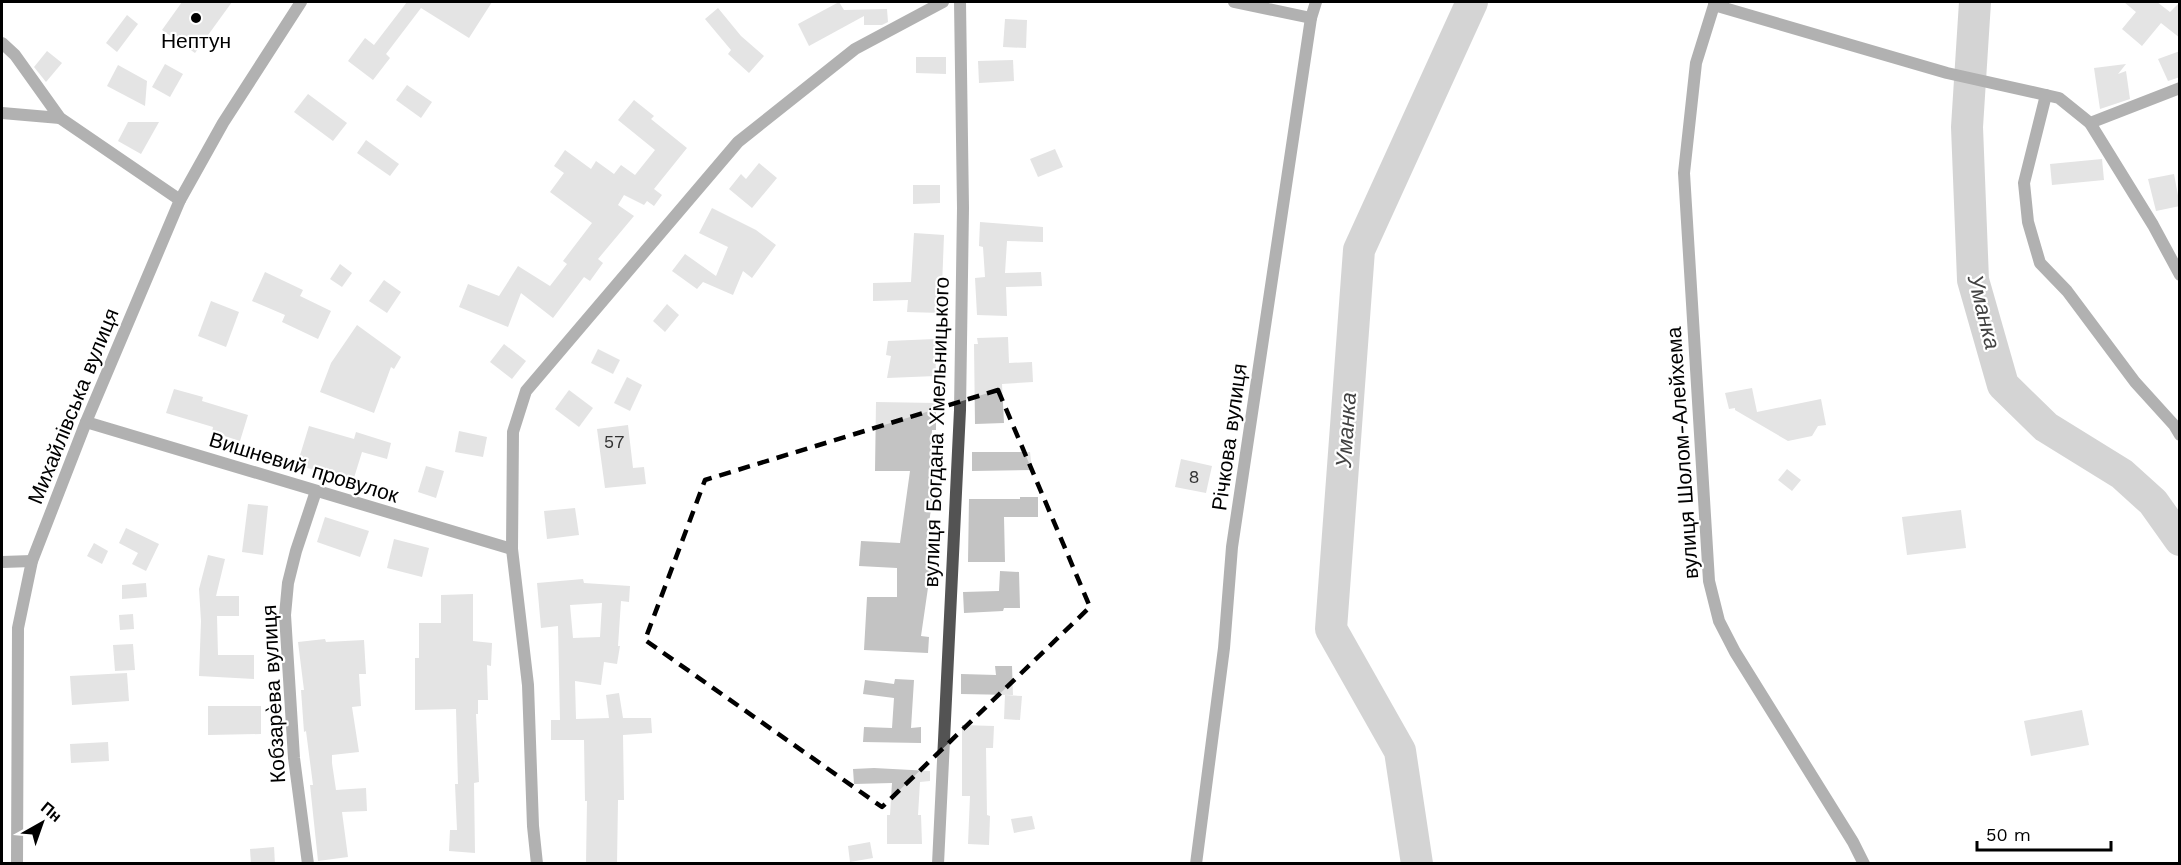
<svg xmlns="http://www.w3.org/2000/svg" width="2181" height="865" font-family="'Work Sans',sans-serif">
	<rect width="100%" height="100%" fill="#fff"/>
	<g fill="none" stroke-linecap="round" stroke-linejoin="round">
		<g stroke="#a1a1a1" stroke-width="32">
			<path d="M 1975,2 L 1967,127 L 1973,280 L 2003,385 L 2046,427 L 2122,474 L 2153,502 L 2180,540"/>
			<path d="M 1417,864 L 1400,751 L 1331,629 L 1359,250 L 1472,2"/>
		</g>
	</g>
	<g fill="#c3c3c3" fill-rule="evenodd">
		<path d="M 182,2 L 232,2 L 195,53 L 162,30 Z"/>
		<path d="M 407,2 L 492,2 L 469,38 L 421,8 L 386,54 L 390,58 L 373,80 L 348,61 L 365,38 L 374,45 Z"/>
		<path d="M 839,2 L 844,10 L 887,9 L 888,22 L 882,25 L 864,25 L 864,16 L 809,46 L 798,24 Z"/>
		<path d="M 2124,2 L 2157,2 L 2170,12 L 2180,2 L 2180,38 L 2161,23 L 2142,46 L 2122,29 L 2136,12 Z"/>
		<path d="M 718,8 L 741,36 L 764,56 L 749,73 L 728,54 L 731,50 L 705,19 Z"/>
		<path d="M 127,15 L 138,24 L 117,52 L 106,43 Z"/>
		<path d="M 1005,19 L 1027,20 L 1026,48 L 1003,47 Z"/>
		<path d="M 47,51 L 62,63 L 46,82 L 34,67 Z"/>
		<path d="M 2180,51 L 2180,77 L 2168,81 L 2158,59 Z"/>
		<path d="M 916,57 L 946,57 L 946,74 L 916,73 Z"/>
		<path d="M 1013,60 L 1014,81 L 979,83 L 978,61 Z"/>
		<path d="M 165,64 L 183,74 L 170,97 L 152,87 Z"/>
		<path d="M 2126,64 L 2118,74 L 2126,71 L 2130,99 L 2100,109 L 2094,68 Z"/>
		<path d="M 118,65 L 147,81 L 145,106 L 107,86 Z"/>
		<path d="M 407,85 L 432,102 L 421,118 L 396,100 Z"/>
		<path d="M 308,94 L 347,123 L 333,141 L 294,112 Z"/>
		<path d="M 634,100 L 654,116 L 651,119 L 687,148 L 654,189 L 662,195 L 654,206 L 647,201 L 644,205 L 624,195 L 618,205 L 634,216 L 598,259 L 603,263 L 590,281 L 584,277 L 553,318 L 521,293 L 508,327 L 459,307 L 468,284 L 499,296 L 518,266 L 550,286 L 567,264 L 563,261 L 592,223 L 550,192 L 564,173 L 554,166 L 565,150 L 591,169 L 596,161 L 614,174 L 621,165 L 635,175 L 655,150 L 618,120 Z"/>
		<path d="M 128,122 L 159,122 L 141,154 L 118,141 Z"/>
		<path d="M 366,140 L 399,164 L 390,176 L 357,153 Z"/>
		<path d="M 1055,149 L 1063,167 L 1038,177 L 1030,159 Z"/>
		<path d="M 2102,159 L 2104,180 L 2052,185 L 2050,164 Z"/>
		<path d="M 759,163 L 777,178 L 752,208 L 729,189 L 741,174 L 746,179 Z"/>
		<path d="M 2174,174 L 2180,206 L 2156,211 L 2148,179 Z"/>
		<path d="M 913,185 L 940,185 L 940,203 L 913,204 Z"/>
		<path d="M 712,208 L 756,230 L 776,245 L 752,278 L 743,271 L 733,295 L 703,282 L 697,289 L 672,271 L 685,254 L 716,276 L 728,247 L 699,233 Z"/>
		<path d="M 980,222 L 1043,227 L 1043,242 L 1007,241 L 1005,273 L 1041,272 L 1042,286 L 1006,287 L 1007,316 L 977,315 L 975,278 L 985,277 L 983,247 L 979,246 Z"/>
		<path d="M 914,233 L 944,235 L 941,313 L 907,312 L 908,300 L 873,301 L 873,283 L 911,282 Z"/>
		<path d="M 340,264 L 352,273 L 342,287 L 330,279 Z"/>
		<path d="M 265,272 L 303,290 L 300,296 L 331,311 L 318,339 L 282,322 L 285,315 L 252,301 Z"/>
		<path d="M 384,280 L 401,292 L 387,313 L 369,301 Z"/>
		<path d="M 211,301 L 239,312 L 226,347 L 198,336 Z"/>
		<path d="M 667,304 L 679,315 L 665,332 L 653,321 Z"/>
		<path d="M 357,325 L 401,357 L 394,369 L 391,367 L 374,413 L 320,392 L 331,363 Z"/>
		<path d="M 1008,337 L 1009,363 L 1032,362 L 1033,382 L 1002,384 L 1004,423 L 975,424 L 974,344 L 978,344 L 977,338 Z"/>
		<path d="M 935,339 L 936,376 L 887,378 L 891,356 L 886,355 L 888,341 Z"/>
		<path d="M 504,344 L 526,361 L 512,379 L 490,362 Z"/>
		<path d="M 598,349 L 620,360 L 613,374 L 591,363 Z"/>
		<path d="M 627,377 L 642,385 L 630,411 L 614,403 Z"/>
		<path d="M 1752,388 L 1757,412 L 1821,399 L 1826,425 L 1818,426 L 1812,436 L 1788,441 L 1735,410 L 1735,408 L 1729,409 L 1725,393 Z"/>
		<path d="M 174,389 L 203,397 L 202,401 L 248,415 L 240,441 L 212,432 L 213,427 L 166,413 Z"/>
		<path d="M 569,390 L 593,408 L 579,427 L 555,409 Z"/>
		<path d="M 876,402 L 936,403 L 936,430 L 932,430 L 929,495 L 933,496 L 926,543 L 932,544 L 932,574 L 930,574 L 921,636 L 929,637 L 928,653 L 864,650 L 867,597 L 897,597 L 897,568 L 859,566 L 861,541 L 900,543 L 910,471 L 875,471 Z"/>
		<path d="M 628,425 L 633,468 L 644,467 L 646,484 L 605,488 L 597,429 Z"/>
		<path d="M 309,426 L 354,439 L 356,432 L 391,443 L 387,459 L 362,452 L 353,481 L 297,465 Z"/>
		<path d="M 459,431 L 487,437 L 483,457 L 455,452 Z"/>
		<path d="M 972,452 L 1030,452 L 1032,470 L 972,471 Z"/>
		<path d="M 1181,459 L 1212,466 L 1206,493 L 1175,487 Z"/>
		<path d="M 426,466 L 444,471 L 436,498 L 418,492 Z"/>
		<path d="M 1787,469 L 1801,480 L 1792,491 L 1778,480 Z"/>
		<path d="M 1020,497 L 1038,497 L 1038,517 L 1004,517 L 1005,562 L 968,562 L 969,499 L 1020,499 Z"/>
		<path d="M 248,504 L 268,506 L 263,555 L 242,552 Z"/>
		<path d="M 575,508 L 579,535 L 547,539 L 544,511 Z"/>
		<path d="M 1961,510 L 1966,548 L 1907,555 L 1902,517 Z"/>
		<path d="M 325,517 L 369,531 L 360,557 L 317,542 Z"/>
		<path d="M 126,528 L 159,544 L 146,571 L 132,564 L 138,553 L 119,543 Z"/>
		<path d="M 394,539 L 429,548 L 422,577 L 387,568 Z"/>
		<path d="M 94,543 L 108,551 L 102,564 L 87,556 Z"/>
		<path d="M 208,555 L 225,559 L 216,596 L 239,596 L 239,616 L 217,616 L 218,655 L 254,655 L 254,679 L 199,676 L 201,621 L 199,589 Z"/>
		<path d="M 1000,571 L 1019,572 L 1020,608 L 1004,608 L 1003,611 L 964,613 L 963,592 L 999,591 Z"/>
		<path d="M 583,579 L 584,583 L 630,586 L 629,602 L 621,601 L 618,646 L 620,646 L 617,664 L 604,662 L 601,685 L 575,681 L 576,719 L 609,718 L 606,695 L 619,693 L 623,718 L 651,718 L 652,733 L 623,735 L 624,800 L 618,800 L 617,864 L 586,864 L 587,801 L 585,801 L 584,740 L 551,740 L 551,720 L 560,720 L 558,626 L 541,628 L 537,583 ZM 602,603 L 600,637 L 573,638 L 570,605 Z"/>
		<path d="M 146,583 L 147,597 L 122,599 L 122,585 Z"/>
		<path d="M 473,594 L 473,641 L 492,643 L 491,666 L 487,665 L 488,700 L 478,700 L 478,714 L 476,714 L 479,782 L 474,783 L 475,853 L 449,851 L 450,830 L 457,830 L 455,784 L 458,784 L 456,709 L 415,710 L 415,658 L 419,658 L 419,623 L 441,623 L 441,595 Z"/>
		<path d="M 133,614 L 134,629 L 120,630 L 119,615 Z"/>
		<path d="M 325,639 L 326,642 L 364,640 L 366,674 L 359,674 L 361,706 L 352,707 L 359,752 L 332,755 L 332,763 L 336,790 L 366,788 L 367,811 L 342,812 L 348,857 L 318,861 L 310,785 L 313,785 L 306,731 L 304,732 L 301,690 L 304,690 L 298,642 Z"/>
		<path d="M 133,644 L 135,670 L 115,671 L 113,645 Z"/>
		<path d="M 995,666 L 1012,666 L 1013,695 L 961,694 L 961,674 L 996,675 Z"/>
		<path d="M 127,673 L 129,701 L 72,705 L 70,676 Z"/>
		<path d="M 895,679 L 914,680 L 911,728 L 921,727 L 921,743 L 863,742 L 864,727 L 892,728 L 894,698 L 863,694 L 865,680 L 894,684 Z"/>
		<path d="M 1005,695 L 1022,696 L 1020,720 L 1004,719 Z"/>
		<path d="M 208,706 L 261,706 L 261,734 L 208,735 Z"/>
		<path d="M 2082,710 L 2089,745 L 2031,756 L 2024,721 Z"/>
		<path d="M 962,725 L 994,726 L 993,748 L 986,748 L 987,815 L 990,816 L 989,845 L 968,844 L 970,796 L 962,796 Z"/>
		<path d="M 108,742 L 109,761 L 71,763 L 70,744 Z"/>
		<path d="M 874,768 L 930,771 L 930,781 L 920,782 L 918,815 L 921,815 L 922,844 L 887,844 L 887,815 L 890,815 L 892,783 L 854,784 L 853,769 Z"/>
		<path d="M 1032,816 L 1035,829 L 1014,833 L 1011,819 Z"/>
		<path d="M 870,842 L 873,858 L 850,862 L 848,846 Z"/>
		<path d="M 274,847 L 275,864 L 251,864 L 250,849 Z"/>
	</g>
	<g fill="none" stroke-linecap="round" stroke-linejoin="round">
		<g stroke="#535353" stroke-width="12">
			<path d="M 1234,2 L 1311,18"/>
			<path d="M 1715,2 L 1696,63 L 1684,173 L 1709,581 L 1719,621 L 1735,652 L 1853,842 L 1864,864"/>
			<path d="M 1714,5 L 1947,73 L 2059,98 L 2090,123 L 2153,225 L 2180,275"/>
			<path d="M 2,43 L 15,55 L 60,118 L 180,200"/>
			<path d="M 2046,95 L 2024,183 L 2028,222 L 2040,263 L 2067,291 L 2135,382 L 2174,425 L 2180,435"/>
			<path d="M 2,113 L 60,118"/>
			<path d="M 2090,123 L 2180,88"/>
			<path d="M 86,422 L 512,549"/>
			<path d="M 2,562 L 32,561"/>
			<path d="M 17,864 L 18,628 L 32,561 L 86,422 L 180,200 L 223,123 L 301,2"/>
			<path d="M 308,864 L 294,758 L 285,615 L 288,583 L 296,551 L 316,491"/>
			<path d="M 537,864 L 533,826 L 528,685 L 512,549 L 513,432 L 526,391 L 738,142 L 855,49 L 943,2"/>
			<path d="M 938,864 L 960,410 L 963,208 L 960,2"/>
			<path d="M 1196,864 L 1224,648 L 1232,547 L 1311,18 L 1316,2"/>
		</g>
	</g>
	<path d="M0 0H2181V865H0ZM 998,390 L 1090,607 L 882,807 L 645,640 L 705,480 Z" fill="#fff" fill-opacity=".55" fill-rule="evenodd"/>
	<path fill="none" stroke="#000" stroke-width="4.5" stroke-dasharray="12 8" stroke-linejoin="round" d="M 998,390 L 1090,607 L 882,807 L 645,640 L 705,480 Z"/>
	<circle fill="#000" stroke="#fff" stroke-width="2" cx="196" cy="18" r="6"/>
	<g text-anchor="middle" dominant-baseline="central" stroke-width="4.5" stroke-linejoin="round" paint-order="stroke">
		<g font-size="18" fill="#313131">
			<text x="614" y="441">57</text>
			<text x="1194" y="476">8</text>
		</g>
		<g font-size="21" fill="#000" stroke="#fff">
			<text x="196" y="40">Нептун</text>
		</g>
		<g font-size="21" fill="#000" stroke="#fff">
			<text transform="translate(73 406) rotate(-68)">Михайлівська вулиця</text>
			<text transform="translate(936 432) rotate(-88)">вулиця Богдана Хмельницького</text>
			<text transform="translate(1229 437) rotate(-82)">Річкова вулиця</text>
			<text transform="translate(1682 453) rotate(-94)">вулиця Шолом-Алейхема</text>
			<text transform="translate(304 467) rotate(17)">Вишневий провулок</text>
			<text transform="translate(273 694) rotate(-93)">Кобзарèва вулиця</text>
		</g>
		<g font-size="22" font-style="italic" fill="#424242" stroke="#fff">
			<text transform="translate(1984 312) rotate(76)">Уманка</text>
			<text transform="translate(1346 430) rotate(-86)">Уманка</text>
		</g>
	</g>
	<rect width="2181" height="865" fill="none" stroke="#000000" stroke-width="6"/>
	<g transform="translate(42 823) rotate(40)" stroke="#ffffff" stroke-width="4.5" paint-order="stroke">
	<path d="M0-4.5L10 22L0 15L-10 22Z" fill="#000000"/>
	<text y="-9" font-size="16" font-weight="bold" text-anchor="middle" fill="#000000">Пн</text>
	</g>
	<path d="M1977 841v9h134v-9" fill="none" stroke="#000000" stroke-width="3"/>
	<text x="1986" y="841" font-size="18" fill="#000000" stroke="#ffffff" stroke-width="4.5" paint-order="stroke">50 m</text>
</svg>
